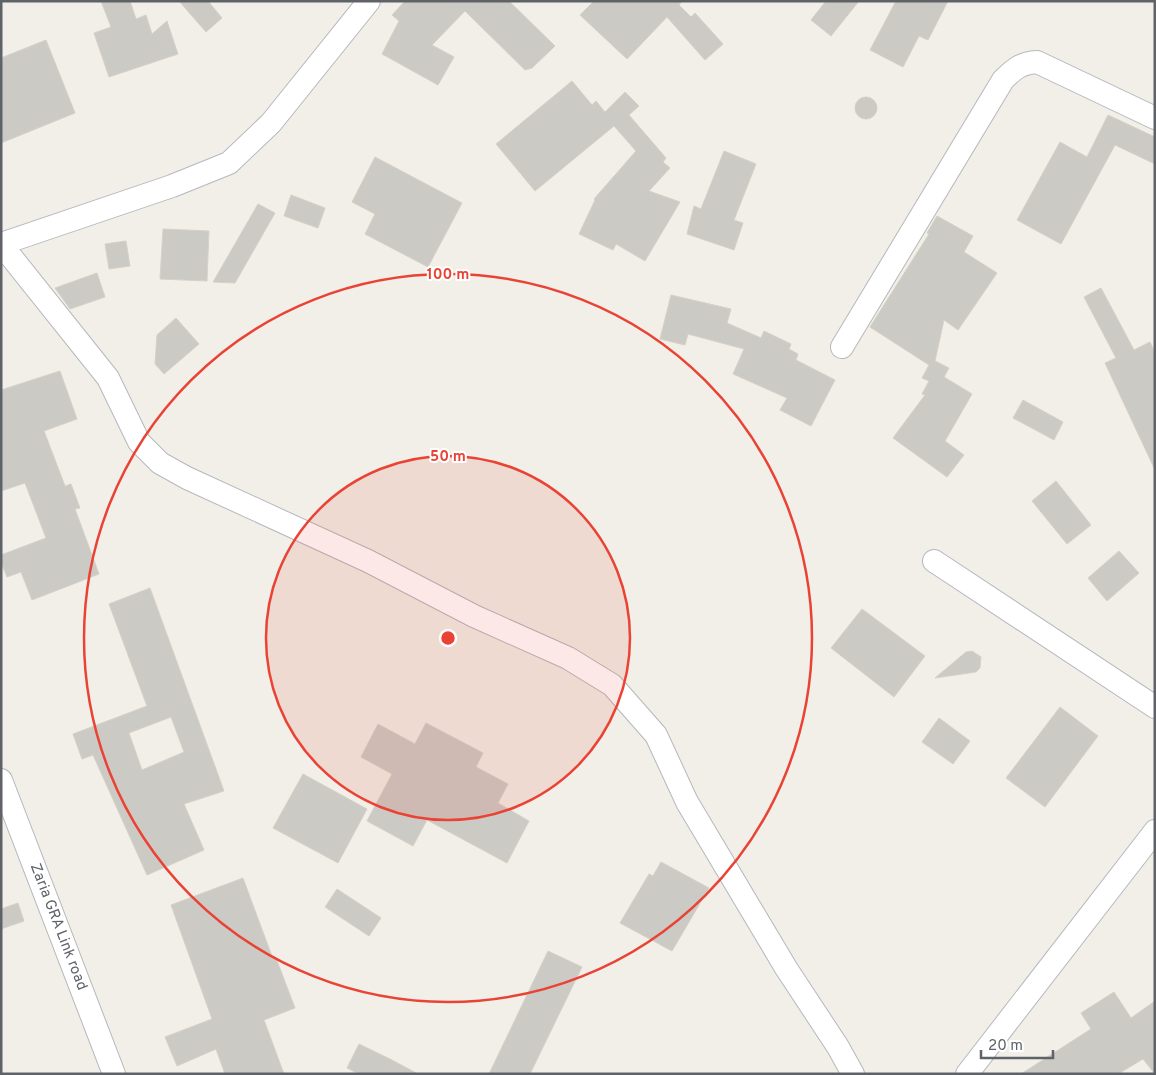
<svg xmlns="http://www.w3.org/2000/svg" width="1156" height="1075" font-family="Overpass,sans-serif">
	<rect width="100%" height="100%" fill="#f1efe8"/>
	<g fill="#cccac5" stroke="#d6d1c6" fill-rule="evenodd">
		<path d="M 101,1 L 130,1 L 136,19 L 146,15 L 152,34 L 167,21 L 178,54 L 109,77 L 94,33 L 111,27 Z"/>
		<path d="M 179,1 L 208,1 L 222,18 L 206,32 Z"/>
		<path d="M 405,1 L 509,1 L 555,46 L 532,68 L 525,70 L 465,11 L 432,45 L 454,57 L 438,85 L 382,54 L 399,21 L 392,15 Z"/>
		<path d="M 594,1 L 682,1 L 679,5 L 691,17 L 695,13 L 723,44 L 705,60 L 667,17 L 627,59 L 580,15 Z"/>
		<path d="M 826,1 L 859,1 L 831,36 L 811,20 Z"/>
		<path d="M 896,1 L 948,1 L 928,40 L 919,36 L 903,67 L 870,50 Z"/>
		<path d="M 46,40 L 75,113 L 1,143 L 1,58 Z"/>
		<path d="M 572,81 L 592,105 L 596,101 L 605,112 L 625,92 L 639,106 L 629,115 L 666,158 L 663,162 L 670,168 L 649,191 L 680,202 L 645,261 L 616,244 L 613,250 L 579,234 L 595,200 L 594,199 L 636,151 L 614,126 L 535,191 L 496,144 Z"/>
		<circle cx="866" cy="108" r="11"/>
		<path d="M 1108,115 L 1155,137 L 1155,164 L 1115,145 L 1061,244 L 1017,220 L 1060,142 L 1087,157 Z"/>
		<path d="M 724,151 L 756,164 L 734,220 L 743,223 L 734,250 L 687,234 L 694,206 L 701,209 Z"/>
		<path d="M 375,157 L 462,203 L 428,267 L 365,234 L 375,214 L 352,202 Z"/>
		<path d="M 291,195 L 325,208 L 318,228 L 284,216 Z"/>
		<path d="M 258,204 L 275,213 L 235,283 L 213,282 Z"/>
		<path d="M 937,216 L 973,236 L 964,252 L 997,273 L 958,330 L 944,320 L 935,361 L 949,368 L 944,377 L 972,394 L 945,441 L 964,455 L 947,477 L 893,438 L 925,395 L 922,394 L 929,381 L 922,378 L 929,365 L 870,327 L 929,234 L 927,233 Z"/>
		<path d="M 163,229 L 209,231 L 207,281 L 160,279 Z"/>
		<path d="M 126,241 L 130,266 L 109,269 L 105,244 Z"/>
		<path d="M 97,273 L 105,297 L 70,309 L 55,288 Z"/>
		<path d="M 1101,288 L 1134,350 L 1150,342 L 1155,353 L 1155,470 L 1105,363 L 1116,358 L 1084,297 Z"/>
		<path d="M 671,295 L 731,309 L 727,323 L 761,338 L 764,331 L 791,344 L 789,349 L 798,354 L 796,360 L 835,380 L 811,426 L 780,410 L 787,398 L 733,374 L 744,349 L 688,334 L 685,345 L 660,339 Z"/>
		<path d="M 176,318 L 199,344 L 164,374 L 155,364 L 157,335 Z"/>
		<path d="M 60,371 L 77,419 L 44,431 L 65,486 L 71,484 L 80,508 L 75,509 L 99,574 L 32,600 L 21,572 L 7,577 L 1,562 L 1,555 L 46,538 L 25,483 L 1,491 L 1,390 Z"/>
		<path d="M 1023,400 L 1063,422 L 1054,440 L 1013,418 Z"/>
		<path d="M 1056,481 L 1091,525 L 1067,544 L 1032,501 Z"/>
		<path d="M 1119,551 L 1139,573 L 1107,601 L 1088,578 Z"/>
		<path d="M 150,588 L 224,791 L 184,804 L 204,850 L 147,875 L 93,755 L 82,759 L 73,734 L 147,706 L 109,604 ZM 171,717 L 184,752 L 142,770 L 129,733 Z"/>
		<path d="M 862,609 L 925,656 L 894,697 L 831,648 Z"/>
		<path d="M 972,651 L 981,657 L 980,668 L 976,672 L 935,678 L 966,652 Z"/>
		<path d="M 1060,707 L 1098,736 L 1045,807 L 1006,778 Z"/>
		<path d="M 939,718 L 970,741 L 953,764 L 922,742 Z"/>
		<path d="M 426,723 L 483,753 L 476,767 L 508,784 L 498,803 L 529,821 L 507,863 L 427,820 L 413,846 L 367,821 L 392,774 L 361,757 L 378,724 L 415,744 Z"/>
		<path d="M 303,774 L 367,809 L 338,863 L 273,828 Z"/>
		<path d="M 661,862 L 709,888 L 672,951 L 620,923 L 649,874 L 653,876 Z"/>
		<path d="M 243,878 L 273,959 L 276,958 L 295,1008 L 264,1020 L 284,1074 L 225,1074 L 216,1049 L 177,1066 L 165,1037 L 212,1019 L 171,905 Z"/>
		<path d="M 337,889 L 381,918 L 369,936 L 325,907 Z"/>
		<path d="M 18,903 L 24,921 L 1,929 L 1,909 Z"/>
		<path d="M 548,951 L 582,967 L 530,1074 L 489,1074 Z"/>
		<path d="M 1114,992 L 1131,1018 L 1155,1001 L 1155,1074 L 1143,1059 L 1118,1074 L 1021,1074 L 1091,1029 L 1081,1013 Z"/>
		<path d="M 359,1044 L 390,1059 L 418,1074 L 359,1074 L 347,1068 Z"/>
	</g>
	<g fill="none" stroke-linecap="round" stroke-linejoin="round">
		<defs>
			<g id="minor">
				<path d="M 1,244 L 108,378 L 139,442 L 160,463 L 187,478 L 368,561 L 474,616 L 568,658 L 612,685 L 656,735 L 687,802 L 786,968 L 838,1047 L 853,1074"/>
				<path d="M 1,244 L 172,186 L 229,163 L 271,123 L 369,1"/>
				<path d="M 842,347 L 1003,80 C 1014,69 1021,63 1037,62 L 1155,118"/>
				<path d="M 934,561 L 1155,707"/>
				<path d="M 1,780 L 114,1074"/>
				<path d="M 967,1074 L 1155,831"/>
			</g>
		</defs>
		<use href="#minor" stroke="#b5b8bc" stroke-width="24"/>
		<use href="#minor" stroke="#fff" stroke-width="22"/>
	</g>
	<circle cx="448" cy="638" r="182" fill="#ea4335" fill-opacity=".12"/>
	<g fill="none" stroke="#ea4335" stroke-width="2.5">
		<circle cx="448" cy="638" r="182"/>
		<circle cx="448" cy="638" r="364"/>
	</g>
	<g text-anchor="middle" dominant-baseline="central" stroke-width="4" stroke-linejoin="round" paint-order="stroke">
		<g font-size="15" fill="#5f6368" stroke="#fff">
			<text transform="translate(58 927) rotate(69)">Zaria GRA Link road</text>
		</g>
	</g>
	<circle cx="448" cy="638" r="8" fill="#ea4335" stroke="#fff" stroke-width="2.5"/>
	<g font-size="15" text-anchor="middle" font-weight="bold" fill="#ea4335" stroke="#fff" stroke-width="4" stroke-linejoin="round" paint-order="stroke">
		<text x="448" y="279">100 m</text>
		<text x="448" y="461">50 m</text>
	</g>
	<rect width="1156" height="1075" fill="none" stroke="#5f6368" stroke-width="5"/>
	<path d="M981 1050v8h72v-8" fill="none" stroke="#5f6368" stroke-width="2.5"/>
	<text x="988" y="1050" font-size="15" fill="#5f6368" stroke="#ffffff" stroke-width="4" paint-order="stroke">20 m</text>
</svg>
